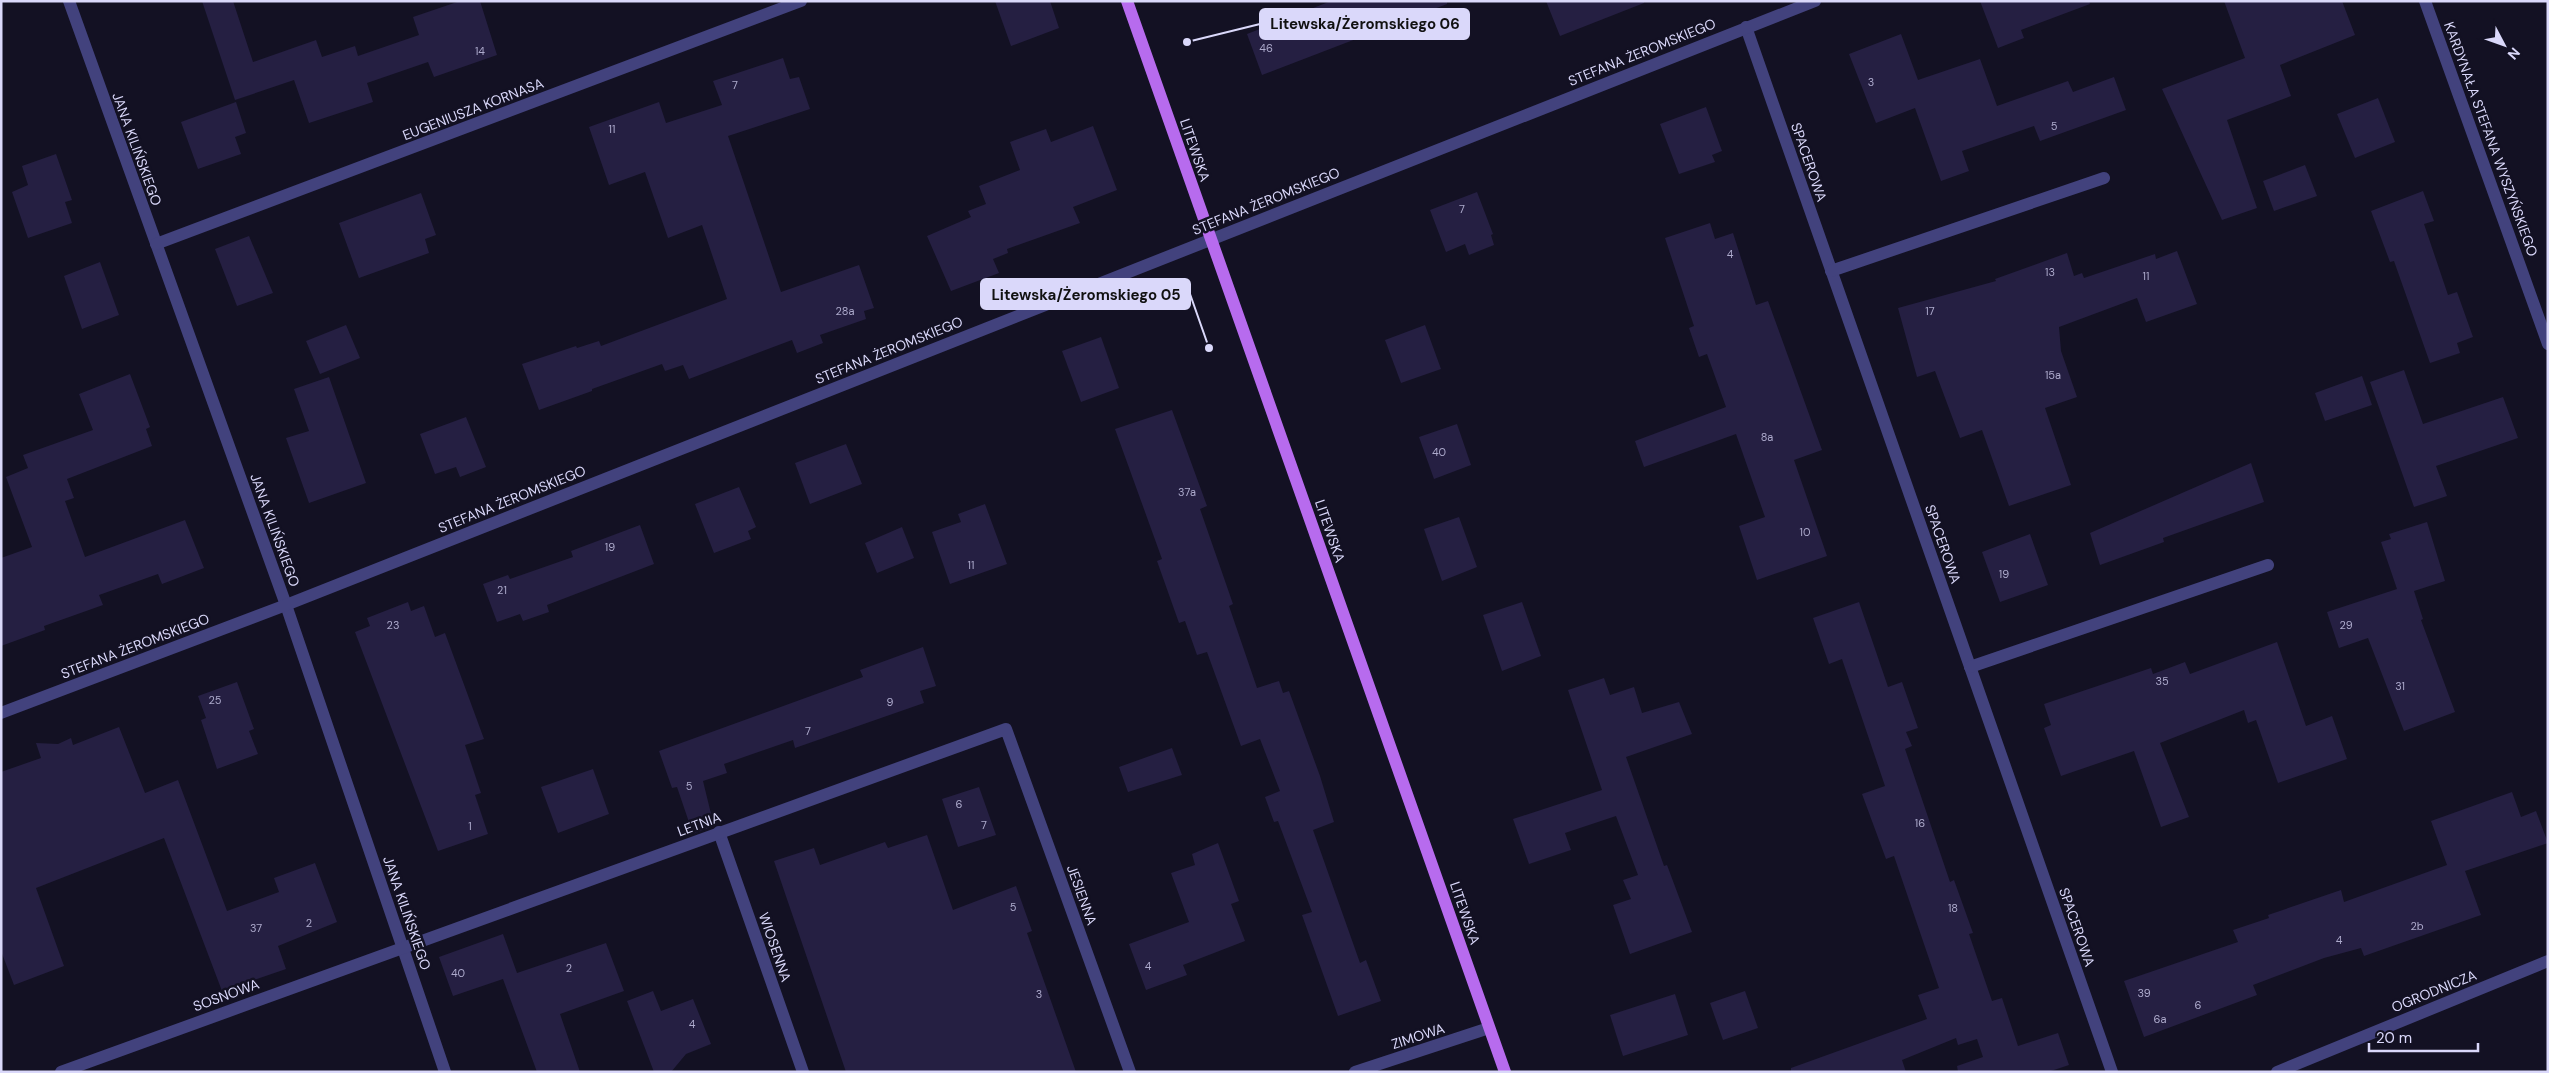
<svg xmlns="http://www.w3.org/2000/svg" width="2549" height="1073" font-family="'DM Sans',sans-serif">
	<rect width="100%" height="100%" fill="#131123"/>
	<g fill="#251f42">
		<path d="M 202,1 L 233,1 L 253,62 L 316,40 L 322,57 L 355,46 L 358,56 L 419,35 L 413,17 L 460,1 L 480,1 L 497,55 L 434,77 L 428,62 L 367,83 L 373,102 L 309,123 L 294,80 L 235,100 Z"/>
		<path d="M 995,1 L 1050,1 L 1059,28 L 1011,46 Z"/>
		<path d="M 1331,1 L 1447,1 L 1447,4 L 1262,75 L 1247,34 Z"/>
		<path d="M 1546,1 L 1644,1 L 1644,3 L 1560,36 Z"/>
		<path d="M 1980,1 L 2089,1 L 2090,4 L 2021,30 L 2024,38 L 1998,48 Z"/>
		<path d="M 2224,1 L 2342,1 L 2355,35 L 2280,65 L 2291,96 L 2227,120 L 2257,208 L 2222,220 L 2162,89 L 2245,58 Z"/>
		<path d="M 1901,34 L 1918,80 L 1980,59 L 1997,106 L 2068,81 L 2073,92 L 2114,77 L 2126,110 L 2040,141 L 2034,126 L 1962,151 L 1969,171 L 1941,181 L 1915,108 L 1876,123 L 1849,54 Z"/>
		<path d="M 783,58 L 790,79 L 799,77 L 810,109 L 728,136 L 781,292 L 859,265 L 874,308 L 864,311 L 866,319 L 820,335 L 823,343 L 797,353 L 792,340 L 689,379 L 683,365 L 665,371 L 662,364 L 592,389 L 592,391 L 539,410 L 522,364 L 576,346 L 577,348 L 599,341 L 601,346 L 727,299 L 702,225 L 668,238 L 645,172 L 609,185 L 589,127 L 659,102 L 666,123 L 722,105 L 713,81 Z"/>
		<path d="M 2378,98 L 2395,142 L 2355,158 L 2337,114 Z"/>
		<path d="M 236,102 L 246,133 L 235,137 L 241,154 L 198,169 L 181,122 Z"/>
		<path d="M 1706,107 L 1722,151 L 1712,155 L 1715,162 L 1679,174 L 1660,124 Z"/>
		<path d="M 1093,126 L 1117,190 L 1073,207 L 1080,223 L 1007,249 L 1008,253 L 993,259 L 999,273 L 951,291 L 927,236 L 971,217 L 968,211 L 986,204 L 979,186 L 1020,170 L 1010,142 L 1046,129 L 1051,142 Z"/>
		<path d="M 56,154 L 72,200 L 65,202 L 72,223 L 28,238 L 12,192 L 28,185 L 22,166 Z"/>
		<path d="M 2305,165 L 2317,196 L 2274,211 L 2263,181 Z"/>
		<path d="M 2423,191 L 2434,221 L 2424,224 L 2448,295 L 2457,292 L 2473,337 L 2457,343 L 2460,353 L 2430,363 L 2394,261 L 2390,262 L 2371,211 Z"/>
		<path d="M 1477,192 L 1493,234 L 1491,235 L 1494,245 L 1469,255 L 1465,244 L 1446,252 L 1430,210 Z"/>
		<path d="M 421,193 L 436,235 L 425,239 L 429,253 L 359,278 L 339,223 Z"/>
		<path d="M 1710,223 L 1715,239 L 1733,233 L 1756,305 L 1768,301 L 1822,450 L 1794,460 L 1827,556 L 1757,580 L 1739,526 L 1765,517 L 1736,434 L 1644,467 L 1635,441 L 1726,407 L 1707,354 L 1699,357 L 1689,328 L 1694,326 L 1665,238 Z"/>
		<path d="M 249,236 L 273,293 L 237,306 L 215,249 Z"/>
		<path d="M 2177,251 L 2197,304 L 2146,322 L 2137,298 L 2059,327 L 2061,351 L 2077,397 L 2045,408 L 2071,485 L 2009,506 L 1982,430 L 1960,438 L 1935,371 L 1917,377 L 1898,308 L 1996,281 L 1995,279 L 2067,253 L 2074,276 L 2082,273 L 2084,278 L 2155,254 L 2156,259 Z"/>
		<path d="M 100,262 L 119,315 L 82,329 L 64,276 Z"/>
		<path d="M 346,325 L 360,358 L 320,374 L 306,341 Z"/>
		<path d="M 1425,325 L 1441,369 L 1401,383 L 1385,340 Z"/>
		<path d="M 1101,337 L 1119,388 L 1081,402 L 1062,351 Z"/>
		<path d="M 2404,370 L 2423,424 L 2503,397 L 2518,438 L 2436,466 L 2447,496 L 2414,507 L 2370,382 Z"/>
		<path d="M 130,374 L 150,427 L 146,429 L 152,446 L 67,479 L 74,498 L 65,501 L 85,557 L 185,520 L 204,568 L 162,584 L 158,574 L 99,595 L 103,605 L 44,626 L 45,630 L 1,646 L 1,558 L 32,547 L 6,477 L 28,468 L 23,455 L 93,430 L 79,394 Z"/>
		<path d="M 2362,376 L 2372,405 L 2325,421 L 2315,393 Z"/>
		<path d="M 329,377 L 366,483 L 309,503 L 286,438 L 309,431 L 294,389 Z"/>
		<path d="M 1172,410 L 1207,506 L 1200,509 L 1233,604 L 1229,606 L 1257,688 L 1279,681 L 1283,693 L 1289,691 L 1320,776 L 1334,822 L 1313,830 L 1360,963 L 1366,960 L 1381,1001 L 1338,1016 L 1302,915 L 1312,912 L 1278,821 L 1274,822 L 1265,797 L 1280,791 L 1260,739 L 1241,746 L 1207,652 L 1197,655 L 1185,621 L 1179,623 L 1157,561 L 1162,559 L 1115,429 Z"/>
		<path d="M 466,417 L 486,467 L 460,477 L 456,467 L 435,474 L 420,434 Z"/>
		<path d="M 1457,424 L 1471,465 L 1434,479 L 1419,437 Z"/>
		<path d="M 846,444 L 862,484 L 810,504 L 795,463 Z"/>
		<path d="M 2251,463 L 2264,502 L 2163,538 L 2164,542 L 2100,565 L 2090,533 Z"/>
		<path d="M 739,487 L 756,527 L 748,531 L 751,539 L 714,553 L 695,504 Z"/>
		<path d="M 985,504 L 1007,564 L 950,584 L 932,532 L 961,522 L 958,514 Z"/>
		<path d="M 1459,517 L 1477,567 L 1442,581 L 1424,529 Z"/>
		<path d="M 2427,522 L 2445,581 L 2414,591 L 2423,619 L 2421,620 L 2455,712 L 2404,731 L 2368,638 L 2339,648 L 2327,612 L 2397,589 L 2381,542 L 2391,539 L 2389,534 Z"/>
		<path d="M 640,525 L 654,564 L 547,605 L 549,612 L 523,621 L 520,614 L 497,622 L 483,584 L 508,575 L 510,579 L 573,557 L 571,551 Z"/>
		<path d="M 902,527 L 914,558 L 877,573 L 865,543 Z"/>
		<path d="M 2030,534 L 2048,585 L 2000,602 L 1982,552 Z"/>
		<path d="M 408,602 L 411,611 L 424,606 L 435,637 L 445,633 L 484,739 L 465,745 L 481,793 L 475,795 L 488,834 L 438,851 L 355,632 L 370,626 L 367,618 Z"/>
		<path d="M 1522,602 L 1541,656 L 1502,671 L 1483,615 Z"/>
		<path d="M 1859,602 L 1888,687 L 1902,682 L 1918,728 L 1906,732 L 1912,746 L 1905,749 L 1950,882 L 1954,880 L 1973,933 L 1969,934 L 1992,1001 L 2002,998 L 2018,1046 L 2058,1033 L 2069,1065 L 2048,1072 L 1958,1072 L 1957,1066 L 1983,1057 L 1977,1039 L 1958,1045 L 1956,1038 L 1902,1060 L 1906,1072 L 1791,1072 L 1791,1068 L 1927,1019 L 1918,995 L 1939,988 L 1894,856 L 1886,859 L 1862,794 L 1885,786 L 1842,659 L 1829,664 L 1813,618 Z"/>
		<path d="M 2277,642 L 2306,726 L 2332,716 L 2347,759 L 2278,783 L 2256,720 L 2248,723 L 2244,710 L 2160,743 L 2189,817 L 2161,827 L 2134,751 L 2061,776 L 2044,728 L 2051,725 L 2044,704 L 2151,668 L 2153,674 L 2185,662 L 2190,674 Z"/>
		<path d="M 923,647 L 936,686 L 920,691 L 924,703 L 795,748 L 793,740 L 724,764 L 727,773 L 703,781 L 714,826 L 693,834 L 677,787 L 672,788 L 659,751 L 863,677 L 860,670 Z"/>
		<path d="M 1604,678 L 1610,695 L 1634,687 L 1642,713 L 1679,702 L 1692,734 L 1626,757 L 1664,866 L 1667,865 L 1692,932 L 1630,954 L 1613,905 L 1631,899 L 1623,880 L 1638,875 L 1616,816 L 1565,833 L 1571,850 L 1529,864 L 1513,819 L 1602,790 L 1568,690 Z"/>
		<path d="M 237,682 L 254,729 L 249,731 L 258,754 L 217,769 L 201,720 L 206,718 L 198,696 Z"/>
		<path d="M 119,727 L 145,793 L 178,780 L 227,911 L 279,892 L 274,878 L 315,863 L 337,922 L 278,946 L 286,969 L 222,991 L 164,838 L 36,888 L 64,966 L 14,985 L 1,951 L 1,772 L 41,758 L 36,743 L 58,744 L 71,738 L 73,745 Z"/>
		<path d="M 1172,748 L 1182,775 L 1128,792 L 1119,767 Z"/>
		<path d="M 593,769 L 609,814 L 558,833 L 541,787 Z"/>
		<path d="M 979,787 L 996,835 L 958,847 L 942,799 Z"/>
		<path d="M 2512,792 L 2521,817 L 2536,811 L 2548,843 L 2465,871 L 2481,915 L 2364,956 L 2361,948 L 2324,958 L 2253,985 L 2257,995 L 2144,1037 L 2124,981 L 2238,942 L 2233,930 L 2269,918 L 2268,915 L 2341,890 L 2344,902 L 2447,865 L 2431,821 Z"/>
		<path d="M 927,835 L 953,910 L 1016,886 L 1032,931 L 1027,933 L 1076,1072 L 846,1072 L 774,861 L 814,848 L 820,865 L 885,842 L 888,848 Z"/>
		<path d="M 1218,843 L 1239,901 L 1231,904 L 1245,941 L 1183,965 L 1187,975 L 1146,990 L 1129,944 L 1189,922 L 1171,873 L 1195,865 L 1192,854 Z"/>
		<path d="M 503,934 L 517,973 L 606,943 L 624,991 L 560,1014 L 580,1072 L 537,1072 L 503,979 L 453,996 L 439,957 Z"/>
		<path d="M 653,991 L 661,1011 L 693,999 L 711,1044 L 686,1054 L 671,1072 L 654,1072 L 627,1001 Z"/>
		<path d="M 1745,991 L 1758,1028 L 1723,1040 L 1710,1003 Z"/>
		<path d="M 1675,994 L 1688,1035 L 1623,1056 L 1610,1015 Z"/>
	</g>
	<g fill="none" stroke-linecap="round" stroke-linejoin="round">
		<g stroke="#42427d" stroke-width="12">
			<path d="M 69,1 L 286,605 L 445,1072"/>
			<path d="M 2425,1 L 2548,344"/>
			<path d="M 1746,27 L 2112,1072"/>
			<path d="M 156,244 L 801,1"/>
			<path d="M 1831,271 L 2104,178"/>
			<path d="M 1970,667 L 2268,565"/>
			<path d="M 1,713 L 286,605 L 1815,1"/>
			<path d="M 719,832 L 803,1072"/>
			<path d="M 61,1072 L 1006,729 L 1130,1072"/>
			<path d="M 1355,1072 L 1489,1028"/>
			<path d="M 2277,1072 L 2548,961"/>
		</g>
		<path stroke="#b76bee" stroke-width="12" d="M 1127,1 L 1505,1072"/>
	</g>
	<g text-anchor="middle" dominant-baseline="central" stroke-width="5" stroke-linejoin="round" paint-order="stroke">
		<g font-size="11" fill="#adaacc">
			<text x="1266" y="48">46</text>
			<text x="480" y="51">14</text>
			<text x="1871" y="82">3</text>
			<text x="735" y="85">7</text>
			<text x="2054" y="126">5</text>
			<text x="612" y="129">11</text>
			<text x="1462" y="209">7</text>
			<text x="1730" y="254">4</text>
			<text x="2050" y="272">13</text>
			<text x="2146" y="276">11</text>
			<text x="845" y="311">28a</text>
			<text x="1930" y="311">17</text>
			<text x="2053" y="375">15a</text>
			<text x="1767" y="437">8a</text>
			<text x="1439" y="452">40</text>
			<text x="1187" y="492">37a</text>
			<text x="1805" y="532">10</text>
			<text x="610" y="547">19</text>
			<text x="971" y="565">11</text>
			<text x="2004" y="574">19</text>
			<text x="502" y="590">21</text>
			<text x="393" y="625">23</text>
			<text x="2346" y="625">29</text>
			<text x="2162" y="681">35</text>
			<text x="2400" y="686">31</text>
			<text x="215" y="700">25</text>
			<text x="890" y="702">9</text>
			<text x="808" y="731">7</text>
			<text x="689" y="786">5</text>
			<text x="959" y="804">6</text>
			<text x="1920" y="823">16</text>
			<text x="984" y="825">7</text>
			<text x="470" y="826">1</text>
			<text x="1013" y="907">5</text>
			<text x="1953" y="908">18</text>
			<text x="309" y="923">2</text>
			<text x="2417" y="926">2b</text>
			<text x="256" y="928">37</text>
			<text x="2339" y="940">4</text>
			<text x="1148" y="966">4</text>
			<text x="569" y="968">2</text>
			<text x="458" y="973">40</text>
			<text x="2144" y="993">39</text>
			<text x="1039" y="994">3</text>
			<text x="2198" y="1005">6</text>
			<text x="2160" y="1019">6a</text>
			<text x="692" y="1024">4</text>
		</g>
		<g font-size="14" fill="#dad8fa" stroke="#131123">
			<text transform="translate(1642 52) rotate(-22)">STEFANA ŻEROMSKIEGO</text>
			<text transform="translate(473 109) rotate(-21)">EUGENIUSZA KORNASA</text>
			<text transform="translate(2491 139) rotate(70)">KARDYNAŁA STEFANA WYSZYŃSKIEGO</text>
			<text transform="translate(137 149) rotate(70)">JANA KILIŃSKIEGO</text>
			<text transform="translate(1195 150) rotate(71)">LITEWSKA</text>
			<text transform="translate(1809 162) rotate(71)">SPACEROWA</text>
			<text transform="translate(1266 201) rotate(-22)">STEFANA ŻEROMSKIEGO</text>
			<text transform="translate(889 350) rotate(-22)">STEFANA ŻEROMSKIEGO</text>
			<text transform="translate(512 499) rotate(-22)">STEFANA ŻEROMSKIEGO</text>
			<text transform="translate(275 530) rotate(70)">JANA KILIŃSKIEGO</text>
			<text transform="translate(1330 531) rotate(71)">LITEWSKA</text>
			<text transform="translate(1943 544) rotate(71)">SPACEROWA</text>
			<text transform="translate(135 646) rotate(-21)">STEFANA ŻEROMSKIEGO</text>
			<text transform="translate(699 824) rotate(-20)">LETNIA</text>
			<text transform="translate(1082 895) rotate(70)">JESIENNA</text>
			<text transform="translate(407 913) rotate(71)">JANA KILIŃSKIEGO</text>
			<text transform="translate(1465 913) rotate(71)">LITEWSKA</text>
			<text transform="translate(2077 927) rotate(71)">SPACEROWA</text>
			<text transform="translate(775 947) rotate(71)">WIOSENNA</text>
			<text transform="translate(2434 991) rotate(-22)">OGRODNICZA</text>
			<text transform="translate(226 995) rotate(-20)">SOSNOWA</text>
			<text transform="translate(1418 1036) rotate(-18)">ZIMOWA</text>
		</g>
	</g>
	<path fill="none" stroke="#dad8fa" stroke-width="2" d="M1187 42L1260 24M1209 348L1190 294"/>
	<g fill="#dad8fa" stroke="#131123" stroke-width="2">
		<circle cx="1187" cy="42" r="5"/>
		<circle cx="1209" cy="348" r="5"/>
	</g>
	<g fill="#dad8fa" stroke="#dad8fa" stroke-width="2">
		<rect x="1260" y="9" width="209" height="30" rx="5"/>
		<rect x="981" y="279" width="209" height="30" rx="5"/>
	</g>
	<g font-size="15" text-anchor="middle" font-weight="bold" fill="#111">
		<text x="1365" y="29">Litewska/Żeromskiego 06</text>
		<text x="1086" y="300">Litewska/Żeromskiego 05</text>
	</g>
	<rect width="2549" height="1073" fill="none" stroke="#dad8fa" stroke-width="5"/>
	<g transform="translate(2504 45) rotate(131)" stroke="#131123" stroke-width="4" paint-order="stroke">
	<path d="M0-4L9 19L0 12L-9 19Z" fill="#dad8fa"/>
	<text y="-8" font-size="14" font-weight="bold" text-anchor="middle" fill="#dad8fa">N</text>
	</g>
	<path d="M2369 1043v8h109v-8" fill="none" stroke="#dad8fa" stroke-width="2.5"/>
	<text x="2376" y="1043" font-size="15" fill="#dad8fa" stroke="#131123" stroke-width="4" paint-order="stroke">20 m</text>
</svg>
